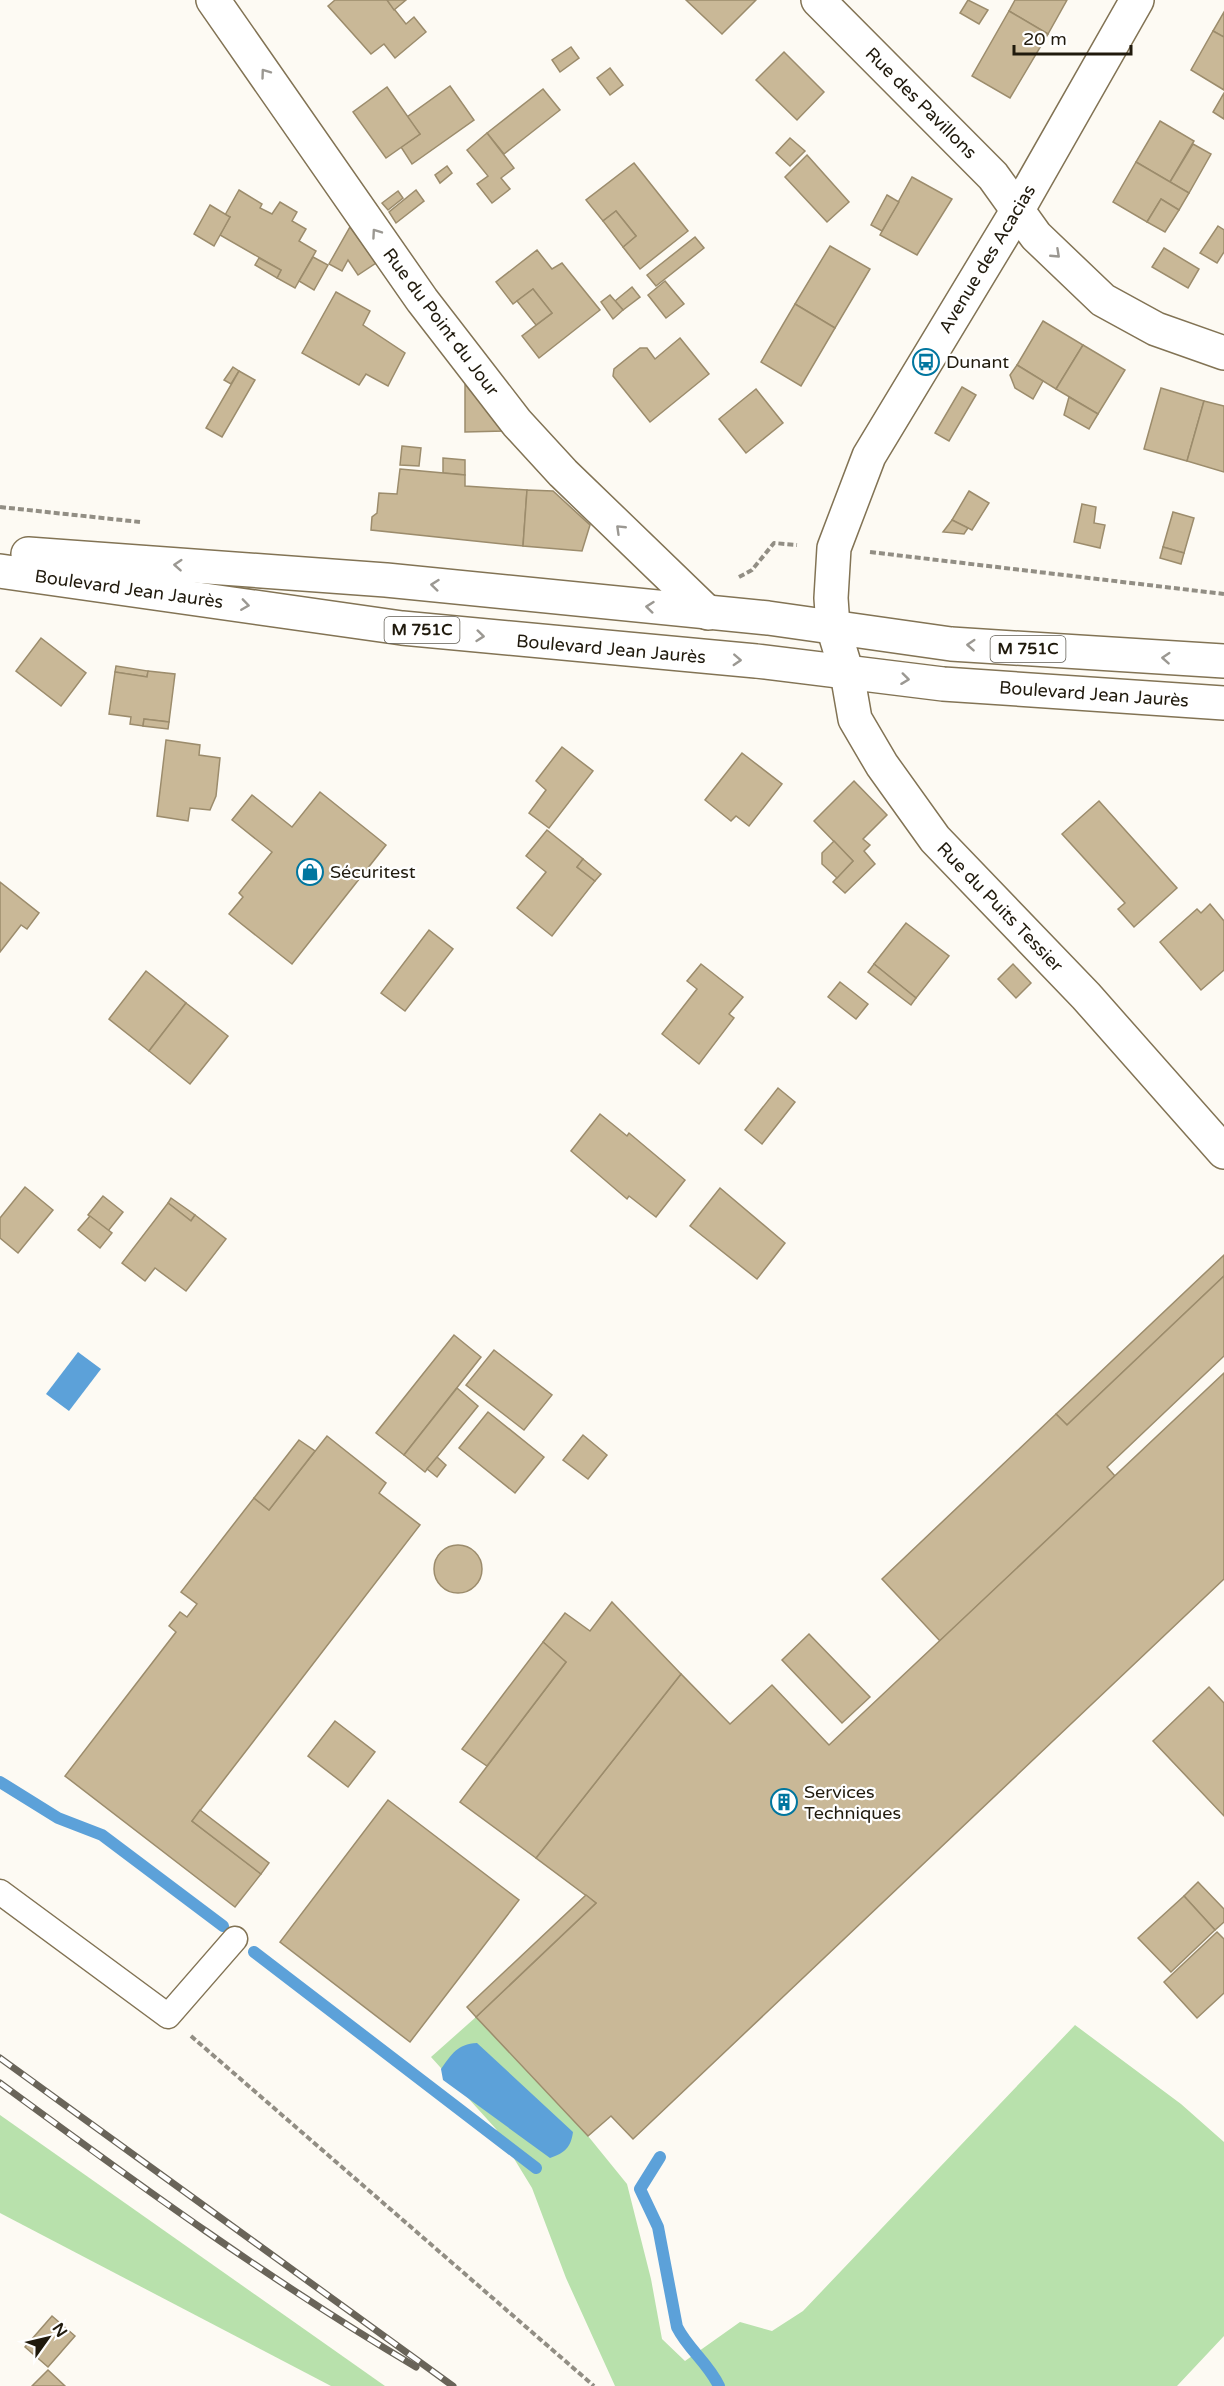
<svg xmlns="http://www.w3.org/2000/svg" width="1224" height="2386" font-family="'Varela Round',sans-serif">
	<rect width="100%" height="100%" fill="#fdfaf3"/>
	<g fill="#b8e1ac">
		<path d="M 476,2017 L 588,2136 L 627,2184 L 651,2279 L 662,2339 L 685,2361 L 740,2322 L 772,2331 L 803,2311 L 1075,2025 L 1181,2104 L 1224,2142 L 1224,2336 L 1177,2386 L 615,2386 L 566,2278 L 532,2188 L 496,2129 L 431,2057 Z"/>
		<path d="M 0,2115 L 385,2386 L 331,2386 L 0,2213 Z"/>
	</g>
	<g fill="#5ca1d9">
		<path d="M 78,1352 L 101,1369 L 69,1411 L 46,1394 Z"/>
		<path d="M 477,2043 L 573,2132 C 571,2147 565,2153 550,2158 L 443,2080 L 441,2069 C 452,2054 457,2044 477,2043 Z"/>
	</g>
	<g fill="none" stroke-linecap="round" stroke-linejoin="round">
		<g stroke="#5ca1d9" stroke-width="12">
			<path d="M 0,1782 L 58,1818 L 102,1835 L 223,1926"/>
			<path d="M 254,1952 L 536,2168"/>
			<path d="M 660,2157 L 640,2189 L 658,2227 L 677,2327 C 688,2349 708,2363 719,2386"/>
		</g>
	</g>
	<g fill="#c9b897" stroke="#9c8c6c" stroke-width="1.5">
		<path d="M 335,0 L 387,0 L 406,24 L 414,17 L 426,32 L 395,58 L 384,44 L 371,54 L 328,6 Z"/>
		<path d="M 387,0 L 406,0 L 394,10 Z"/>
		<path d="M 686,0 L 756,0 L 722,34 Z"/>
		<path d="M 968,0 L 988,10 L 979,24 L 960,13 Z"/>
		<path d="M 1015,0 L 1067,0 L 1048,34 L 1009,11 Z"/>
		<path d="M 1009,11 L 1048,34 L 1010,98 L 972,76 Z"/>
		<path d="M 1224,12 L 1224,37 L 1213,31 Z"/>
		<path d="M 1213,31 L 1224,37 L 1224,90 L 1191,70 Z"/>
		<path d="M 571,47 L 579,58 L 560,72 L 552,60 Z"/>
		<path d="M 784,52 L 824,92 L 797,120 L 756,80 Z"/>
		<path d="M 610,68 L 623,85 L 610,95 L 597,78 Z"/>
		<path d="M 450,86 L 474,120 L 412,164 L 401,147 L 420,134 L 407,117 Z"/>
		<path d="M 387,87 L 420,134 L 386,158 L 353,112 Z"/>
		<path d="M 543,89 L 560,110 L 504,154 L 487,133 Z"/>
		<path d="M 1224,93 L 1224,119 L 1213,112 Z"/>
		<path d="M 1160,121 L 1194,141 L 1170,182 L 1136,162 Z"/>
		<path d="M 487,133 L 514,168 L 501,178 L 510,189 L 492,203 L 477,184 L 488,176 L 467,150 Z"/>
		<path d="M 790,138 L 805,151 L 790,166 L 776,153 Z"/>
		<path d="M 1193,144 L 1211,154 L 1189,193 L 1170,182 Z"/>
		<path d="M 807,155 L 849,202 L 827,222 L 785,177 Z"/>
		<path d="M 1136,162 L 1189,193 L 1179,210 L 1161,199 L 1147,222 L 1113,202 Z"/>
		<path d="M 634,163 L 688,231 L 640,269 L 623,247 L 636,236 L 616,211 L 603,221 L 586,200 Z"/>
		<path d="M 447,166 L 452,173 L 440,183 L 435,175 Z"/>
		<path d="M 912,177 L 952,199 L 917,255 L 880,235 Z"/>
		<path d="M 239,190 L 262,204 L 260,208 L 272,214 L 280,202 L 297,212 L 292,221 L 306,229 L 299,241 L 316,251 L 295,288 L 277,278 L 281,270 L 220,235 L 230,217 L 225,215 Z"/>
		<path d="M 416,190 L 424,201 L 396,223 L 389,212 Z"/>
		<path d="M 398,191 L 403,198 L 388,210 L 382,203 Z"/>
		<path d="M 887,195 L 899,202 L 882,231 L 871,225 Z"/>
		<path d="M 1161,199 L 1179,210 L 1165,232 L 1147,222 Z"/>
		<path d="M 210,205 L 230,217 L 214,246 L 194,234 Z"/>
		<path d="M 616,211 L 636,236 L 623,247 L 603,221 Z"/>
		<path d="M 1218,226 L 1224,230 L 1224,252 L 1217,263 L 1200,253 Z"/>
		<path d="M 350,227 L 376,263 L 358,275 L 348,260 L 342,271 L 329,264 Z"/>
		<path d="M 695,237 L 704,248 L 656,286 L 647,275 Z"/>
		<path d="M 830,246 L 870,269 L 835,328 L 795,304 Z"/>
		<path d="M 1164,248 L 1199,269 L 1188,288 L 1152,267 Z"/>
		<path d="M 537,250 L 552,269 L 562,263 L 600,310 L 539,358 L 522,336 L 552,313 L 533,289 L 513,304 L 496,282 Z"/>
		<path d="M 313,257 L 328,265 L 314,290 L 299,281 Z"/>
		<path d="M 259,258 L 281,270 L 277,278 L 255,265 Z"/>
		<path d="M 665,281 L 684,304 L 666,318 L 648,295 Z"/>
		<path d="M 632,287 L 640,297 L 623,310 L 615,301 Z"/>
		<path d="M 533,289 L 552,313 L 536,325 L 517,301 Z"/>
		<path d="M 336,292 L 370,311 L 363,325 L 405,353 L 388,386 L 366,374 L 359,385 L 302,353 Z"/>
		<path d="M 610,295 L 623,310 L 613,319 L 601,302 Z"/>
		<path d="M 795,304 L 835,328 L 801,386 L 761,362 Z"/>
		<path d="M 1043,321 L 1083,345 L 1056,389 L 1017,365 Z"/>
		<path d="M 680,338 L 709,374 L 650,422 L 613,376 L 614,369 L 640,348 L 647,348 L 655,359 Z"/>
		<path d="M 1083,345 L 1125,370 L 1098,414 L 1056,389 Z"/>
		<path d="M 1017,365 L 1043,381 L 1033,399 L 1015,388 L 1010,375 Z"/>
		<path d="M 233,367 L 239,371 L 231,384 L 224,380 Z"/>
		<path d="M 239,371 L 255,380 L 222,437 L 206,428 Z"/>
		<path d="M 465,384 L 504,431 L 465,432 Z"/>
		<path d="M 962,387 L 976,395 L 949,441 L 935,433 Z"/>
		<path d="M 1161,388 L 1204,401 L 1187,461 L 1144,449 Z"/>
		<path d="M 756,389 L 783,423 L 746,453 L 719,419 Z"/>
		<path d="M 1069,397 L 1098,414 L 1089,429 L 1064,415 Z"/>
		<path d="M 1204,401 L 1224,406 L 1224,472 L 1187,461 Z"/>
		<path d="M 402,446 L 421,448 L 419,466 L 400,465 Z"/>
		<path d="M 443,458 L 465,460 L 465,475 L 443,473 Z"/>
		<path d="M 400,469 L 465,475 L 465,486 L 527,490 L 523,546 L 371,530 L 372,517 L 377,513 L 379,493 L 397,494 Z"/>
		<path d="M 527,490 L 553,491 L 590,525 L 582,551 L 523,546 Z"/>
		<path d="M 969,491 L 989,503 L 972,530 L 952,520 Z"/>
		<path d="M 1082,504 L 1096,507 L 1094,523 L 1105,525 L 1100,548 L 1074,542 Z"/>
		<path d="M 1173,512 L 1194,518 L 1184,553 L 1163,547 Z"/>
		<path d="M 952,520 L 968,528 L 964,534 L 943,532 Z"/>
		<path d="M 1163,547 L 1184,553 L 1181,564 L 1160,558 Z"/>
		<path d="M 41,638 L 86,673 L 61,706 L 16,671 Z"/>
		<path d="M 116,666 L 148,671 L 147,677 L 115,672 Z"/>
		<path d="M 148,671 L 175,674 L 169,722 L 144,719 L 143,726 L 130,724 L 131,717 L 109,714 L 115,672 L 147,677 Z"/>
		<path d="M 144,719 L 169,722 L 168,729 L 143,726 Z"/>
		<path d="M 166,740 L 200,745 L 199,755 L 220,758 L 216,796 L 210,810 L 190,808 L 188,821 L 157,816 Z"/>
		<path d="M 562,747 L 593,771 L 549,828 L 529,813 L 546,790 L 536,781 Z"/>
		<path d="M 742,753 L 782,784 L 749,826 L 736,816 L 731,821 L 705,800 Z"/>
		<path d="M 854,781 L 887,815 L 863,839 L 870,845 L 864,851 L 875,864 L 845,893 L 833,882 L 853,861 L 814,821 Z"/>
		<path d="M 320,792 L 386,845 L 292,964 L 229,914 L 243,897 L 239,893 L 272,852 L 232,820 L 252,795 L 292,827 Z"/>
		<path d="M 1099,801 L 1177,888 L 1134,927 L 1118,909 L 1125,903 L 1062,834 Z"/>
		<path d="M 547,830 L 583,859 L 577,867 L 595,881 L 552,936 L 517,908 L 546,872 L 526,856 Z"/>
		<path d="M 834,841 L 853,861 L 837,878 L 822,864 L 822,853 Z"/>
		<path d="M 583,859 L 601,874 L 595,881 L 577,867 Z"/>
		<path d="M 0,882 L 39,913 L 27,929 L 21,925 L 0,952 Z"/>
		<path d="M 1210,904 L 1224,921 L 1224,970 L 1201,990 L 1160,942 L 1197,909 L 1201,913 Z"/>
		<path d="M 906,923 L 949,956 L 916,998 L 874,964 Z"/>
		<path d="M 429,930 L 453,949 L 405,1011 L 381,993 Z"/>
		<path d="M 701,964 L 743,997 L 729,1014 L 734,1018 L 699,1064 L 662,1034 L 697,989 L 687,981 Z"/>
		<path d="M 874,964 L 916,998 L 911,1005 L 868,972 Z"/>
		<path d="M 1013,964 L 1031,983 L 1016,998 L 998,979 Z"/>
		<path d="M 146,971 L 186,1003 L 149,1051 L 109,1019 Z"/>
		<path d="M 840,982 L 868,1004 L 856,1019 L 828,997 Z"/>
		<path d="M 186,1003 L 228,1036 L 190,1084 L 149,1051 Z"/>
		<path d="M 778,1088 L 795,1102 L 762,1144 L 745,1130 Z"/>
		<path d="M 600,1114 L 627,1136 L 629,1133 L 685,1180 L 656,1217 L 629,1196 L 627,1199 L 571,1151 Z"/>
		<path d="M 25,1187 L 53,1210 L 18,1253 L 0,1238 L 0,1218 Z"/>
		<path d="M 720,1188 L 785,1243 L 757,1279 L 690,1226 Z"/>
		<path d="M 103,1196 L 123,1212 L 108,1231 L 88,1215 Z"/>
		<path d="M 171,1198 L 195,1215 L 191,1221 L 168,1203 Z"/>
		<path d="M 168,1203 L 191,1221 L 195,1215 L 226,1239 L 186,1291 L 155,1268 L 145,1281 L 122,1263 Z"/>
		<path d="M 90,1216 L 112,1233 L 100,1248 L 78,1230 Z"/>
		<path d="M 1224,1255 L 1224,1276 L 1067,1425 L 1056,1414 Z"/>
		<path d="M 1224,1276 L 1224,1356 L 1107,1467 L 1115,1476 L 940,1641 L 882,1579 L 1056,1414 L 1067,1425 Z"/>
		<path d="M 454,1335 L 481,1357 L 404,1455 L 376,1433 Z"/>
		<path d="M 494,1350 L 552,1395 L 524,1430 L 466,1385 Z"/>
		<path d="M 1224,1373 L 1224,1579 L 633,2139 L 611,2116 L 588,2136 L 476,2017 L 596,1903 L 536,1858 L 681,1674 L 730,1724 L 772,1685 L 829,1745 Z"/>
		<path d="M 457,1388 L 478,1406 L 425,1472 L 404,1455 Z"/>
		<path d="M 488,1412 L 544,1457 L 515,1493 L 459,1448 Z"/>
		<path d="M 583,1435 L 607,1455 L 588,1479 L 563,1460 Z"/>
		<path d="M 327,1436 L 386,1483 L 379,1493 L 420,1525 L 192,1821 L 261,1874 L 235,1907 L 65,1776 L 176,1632 L 169,1626 L 180,1612 L 187,1617 L 197,1604 L 181,1592 L 254,1498 L 269,1510 Z"/>
		<path d="M 299,1440 L 315,1451 L 269,1510 L 254,1498 Z"/>
		<path d="M 437,1457 L 446,1465 L 437,1477 L 427,1469 Z"/>
		<circle cx="458" cy="1569" r="24"/>
		<path d="M 612,1602 L 681,1674 L 536,1858 L 460,1802 L 566,1662 L 543,1642 L 565,1613 L 590,1631 Z"/>
		<path d="M 809,1634 L 870,1697 L 842,1723 L 782,1660 Z"/>
		<path d="M 543,1642 L 566,1662 L 487,1766 L 462,1749 Z"/>
		<path d="M 1209,1687 L 1224,1703 L 1224,1816 L 1153,1741 Z"/>
		<path d="M 335,1721 L 375,1752 L 348,1787 L 308,1756 Z"/>
		<path d="M 388,1800 L 519,1900 L 410,2042 L 280,1942 Z"/>
		<path d="M 200,1810 L 269,1863 L 261,1874 L 192,1821 Z"/>
		<path d="M 1198,1882 L 1224,1909 L 1224,1922 L 1215,1930 L 1184,1896 Z"/>
		<path d="M 586,1895 L 596,1903 L 476,2017 L 467,2007 Z"/>
		<path d="M 1184,1896 L 1215,1930 L 1171,1972 L 1138,1938 Z"/>
		<path d="M 1217,1932 L 1224,1939 L 1224,1993 L 1197,2018 L 1164,1982 Z"/>
		<path d="M 52,2316 L 75,2336 L 48,2367 L 25,2347 Z"/>
		<path d="M 48,2370 L 65,2386 L 32,2386 Z"/>
	</g>
	<g fill="none" stroke-linecap="round" stroke-linejoin="round">
		<defs>
			<path id="service" d="M 0,1892 L 168,2016 L 235,1939"/>
			<g id="minor">
				<path d="M 213,0 L 422,300 L 517,423 L 563,473 L 708,613"/>
				<path d="M 818,0 L 993,176 L 1036,236 L 1103,300 L 1156,329 L 1224,353"/>
				<path d="M 847,673 L 855,719 L 882,765 L 935,839 L 1086,996 L 1224,1152"/>
			</g>
			<path id="tertiary" d="M 847,673 L 833,627 L 831,598 L 834,548 L 869,456 L 1017,211 L 1137,0"/>
			<g id="primary">
				<path d="M 28,554 L 386,580 L 768,618 L 951,644 L 1224,661"/>
				<path d="M 0,571 L 402,628 L 756,661 L 943,684 L 1224,703"/>
			</g>
		</defs>
		<use href="#service" stroke="#827354" stroke-width="27"/>
		<use href="#minor" stroke="#827354" stroke-width="36"/>
		<use href="#tertiary" stroke="#827354" stroke-width="36"/>
		<use href="#primary" stroke="#827354" stroke-width="36"/>
		<g stroke="#928e84" stroke-width="4" stroke-dasharray="6 3" stroke-linecap="butt">
			<path d="M 0,507 L 140,522"/>
			<path d="M 870,552 L 1224,594"/>
			<path d="M 739,577 L 752,570 L 774,543 L 797,545"/>
			<path d="M 191,2036 L 594,2386"/>
		</g>
		<use href="#service" stroke="#fff" stroke-width="24"/>
		<use href="#minor" stroke="#fff" stroke-width="33"/>
		<use href="#tertiary" stroke="#fff" stroke-width="33"/>
		<use href="#primary" stroke="#fff" stroke-width="33"/>
		<defs>
			<g id="rail">
				<path d="M 0,2058 L 453,2386"/>
				<path d="M 0,2083 C 136,2183 271,2281 416,2367"/>
			</g>
		</defs>
		<use href="#rail" stroke="#696459" stroke-width="7"/>
		<use href="#rail" stroke="#fff" stroke-width="4.5" stroke-dasharray="14" stroke-linecap="butt"/>
	</g>
	<defs><path id="oneway-chevron" d="M-2-3.5L2.5 0L-2 3.5" fill="none" stroke-width="1.6" stroke-linecap="round" stroke-linejoin="round" transform="scale(1.5)"/></defs>
	<g stroke="#9b9892">
		<use href="#oneway-chevron" transform="translate(265 73) rotate(-126)"/>
		<use href="#oneway-chevron" transform="translate(376 233) rotate(-125)"/>
		<use href="#oneway-chevron" transform="translate(1056 254) rotate(43)"/>
		<use href="#oneway-chevron" transform="translate(620 529) rotate(-136)"/>
		<use href="#oneway-chevron" transform="translate(178 565) rotate(-176)"/>
		<use href="#oneway-chevron" transform="translate(435 585) rotate(-174)"/>
		<use href="#oneway-chevron" transform="translate(245 605) rotate(8)"/>
		<use href="#oneway-chevron" transform="translate(650 607) rotate(-174)"/>
		<use href="#oneway-chevron" transform="translate(480 636) rotate(6)"/>
		<use href="#oneway-chevron" transform="translate(971 645) rotate(-176)"/>
		<use href="#oneway-chevron" transform="translate(1166 658) rotate(-176)"/>
		<use href="#oneway-chevron" transform="translate(737 660) rotate(3)"/>
		<use href="#oneway-chevron" transform="translate(905 679) rotate(7)"/>
	</g>
	<defs>
		<symbol id="bus-ring" viewBox="-11 -11 22 22"><circle r="9.5" fill="#fff" stroke="#00769f" stroke-width="1.5"/><path d="M-5-6H5V4H4V6H2V4H-2V6H-4V4H-5ZM-3.5-4V0h7V-4ZM-3.5 1.2v1.5H-2V1.2ZM2 1.2v1.5H3.5V1.2Z" fill="#00769f"/></symbol>
		<symbol id="shop-ring" viewBox="-11 -11 22 22"><circle r="9.5" fill="#fff" stroke="#00769f" stroke-width="1.5"/><path d="M-5-2.5h2.3a2.7 3.5 0 0 1 5.4 0H5L5.5 6h-11ZM-1.5-2.5h3a1.5 2.3 0 0 0-3 0Z" fill="#00769f"/></symbol>
		<symbol id="building-ring" viewBox="-11 -11 22 22"><circle r="9.5" fill="#fff" stroke="#00769f" stroke-width="1.5"/><path d="M-4-6H4V6H1V3H-1V6H-4ZM-2.5-4.3h1.7v1.8h-1.7ZM.8-4.3h1.7v1.8H.8ZM-2.5-1h1.7V.8h-1.7ZM.8-1h1.7V.8H.8Z" fill="#00769f"/></symbol>
	</defs>
	<g fill-rule="evenodd">
		<use href="#bus-ring" x="911" y="347" width="30" height="30"/>
		<use href="#shop-ring" x="295" y="857" width="30" height="30"/>
		<use href="#building-ring" x="769" y="1787" width="30" height="30"/>
	</g>
	<g text-anchor="middle" dominant-baseline="central" stroke-width="4.5" stroke-linejoin="round" paint-order="stroke">
		<g fill="#fff" stroke="#635f56" stroke-width="1.5">
			<rect x="384.5" y="617" width="75" height="26" rx="4.5"/>
			<rect x="990.5" y="636" width="75" height="26" rx="4.5"/>
		</g>
		<g font-size="16" font-weight="bold" fill="#201a0d">
			<text x="422" y="630">M 751C</text>
			<text x="1028" y="649">M 751C</text>
		</g>
		<g font-size="18" fill="#201a0d" stroke="#fff">
			<text transform="translate(921 103) rotate(45)">Rue des Pavillons</text>
			<text transform="translate(987 259) rotate(-59)">Avenue des Acacias</text>
			<text transform="translate(441 322) rotate(53)">Rue du Point du Jour</text>
			<text transform="translate(129 589) rotate(8)">Boulevard Jean Jaurès</text>
			<text transform="translate(611 649) rotate(5)">Boulevard Jean Jaurès</text>
			<text transform="translate(1094 694) rotate(4)">Boulevard Jean Jaurès</text>
			<text transform="translate(1000 907) rotate(46)">Rue du Puits Tessier</text>
		</g>
		<g font-size="18" fill="#201a0d" stroke="#fff" text-anchor="start">
			<text x="946" y="362">Dunant</text>
			<text x="330" y="872">Sécuritest</text>
			<text x="804" y="1792">Services<tspan x="804" dy="21">Techniques</tspan></text>
		</g>
	</g>
	<g transform="translate(48 2338) rotate(56)" stroke="#ffffff" stroke-width="4.5" paint-order="stroke">
	<path d="M0-4.5L10 22L0 15L-10 22Z" fill="#201a0d"/>
	<text y="-9" font-size="16" font-weight="bold" text-anchor="middle" fill="#201a0d">N</text>
	</g>
	<path d="M1014 45v9h117v-9" fill="none" stroke="#201a0d" stroke-width="3"/>
	<text x="1023" y="45" font-size="18" fill="#201a0d" stroke="#ffffff" stroke-width="4.5" paint-order="stroke">20 m</text>
</svg>
